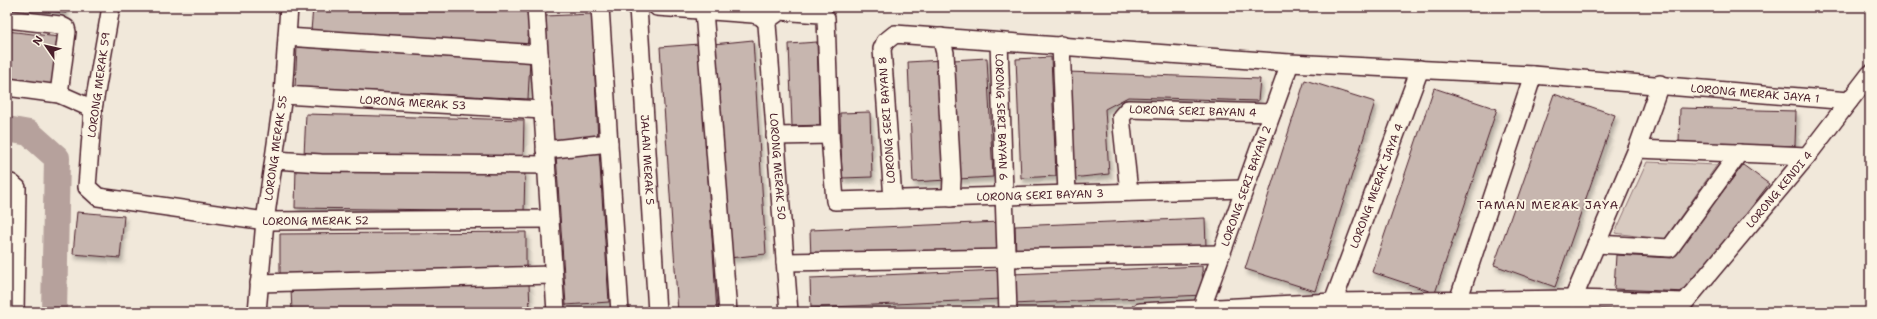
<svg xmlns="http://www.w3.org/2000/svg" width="1877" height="319" font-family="'Shantell Sans',sans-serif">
	<defs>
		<filter id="shadow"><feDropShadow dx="2.5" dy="4.5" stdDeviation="2" flood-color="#0004"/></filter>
	</defs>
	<rect width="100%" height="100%" fill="#f1e8da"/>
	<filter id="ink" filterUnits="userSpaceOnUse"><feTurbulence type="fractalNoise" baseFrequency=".025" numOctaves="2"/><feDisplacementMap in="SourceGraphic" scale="8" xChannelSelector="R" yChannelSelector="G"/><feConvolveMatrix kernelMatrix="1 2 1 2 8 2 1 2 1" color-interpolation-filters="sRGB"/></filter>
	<g filter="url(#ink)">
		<path fill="#d8cac0" stroke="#917476" d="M 1647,162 L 1717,165 L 1664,240 L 1615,233 Z"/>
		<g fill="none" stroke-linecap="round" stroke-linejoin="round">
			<path stroke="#b6a19c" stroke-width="26" d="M 7,129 L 29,133 L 57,158 L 54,312"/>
		</g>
		<g fill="#c7b6af" stroke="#4a1f2b" filter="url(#shadow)">
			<path d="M 7,7 L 66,7 L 66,13 Z"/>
			<path d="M 313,7 L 531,7 L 527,48 L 311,31 Z"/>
			<path d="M 592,14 L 598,141 L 551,143 L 545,16 Z"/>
			<path d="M 7,31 L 59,37 L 53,88 L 7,82 Z"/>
			<path d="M 753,40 L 766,254 L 729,258 L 713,44 Z"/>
			<path d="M 817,42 L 820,125 L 792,126 L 789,44 Z"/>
			<path d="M 699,44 L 717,312 L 678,312 L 660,47 Z"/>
			<path d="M 297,47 L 530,59 L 528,99 L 295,87 Z"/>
			<path d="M 1051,57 L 1056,176 L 1021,178 L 1016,59 Z"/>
			<path d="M 987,58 L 993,177 L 958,179 L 953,60 Z"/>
			<path d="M 942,60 L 947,180 L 913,182 L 908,62 Z"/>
			<path d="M 1068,72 L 1260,79 L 1258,101 L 1128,97 L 1105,109 L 1109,174 L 1072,178 Z"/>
			<path d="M 1305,80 L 1375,102 L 1315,291 L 1245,269 Z"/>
			<path d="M 1434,88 L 1497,109 L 1435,293 L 1372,272 Z"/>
			<path d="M 1554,94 L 1615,115 L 1555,287 L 1494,265 Z"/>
			<path d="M 1680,108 L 1796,111 L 1795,146 L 1679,143 Z"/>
			<path d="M 870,112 L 872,177 L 842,178 L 840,113 Z"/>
			<path d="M 306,114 L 524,120 L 523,161 L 304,155 Z"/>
			<path d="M 599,151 L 609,302 L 566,305 L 556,154 Z"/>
			<path d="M 1743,165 L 1769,184 L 1687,292 L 1614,289 L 1616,255 L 1672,258 Z"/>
			<path d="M 296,167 L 525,170 L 524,211 L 295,208 Z"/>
			<path d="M 77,212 L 124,216 L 120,258 L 73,254 Z"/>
			<path d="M 1205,218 L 1206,247 L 1016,256 L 1015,226 Z"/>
			<path d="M 1000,222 L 1001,251 L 811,260 L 810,230 Z"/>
			<path d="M 526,232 L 526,273 L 280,275 L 280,234 Z"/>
			<path d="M 1202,266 L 1203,295 L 1013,304 L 1012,274 Z"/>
			<path d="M 1000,270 L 1001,299 L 811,308 L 810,278 Z"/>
			<path d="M 529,283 L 530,312 L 292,312 L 291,289 Z"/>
		</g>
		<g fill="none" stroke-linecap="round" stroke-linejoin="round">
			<defs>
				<g id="minor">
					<path id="s1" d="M 111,7 L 93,109 L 87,187 L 98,197 L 265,221 L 550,219"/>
					<path d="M 536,7 L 556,312"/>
					<path d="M 600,7 L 620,312"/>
					<path id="s2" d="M 638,7 L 657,312"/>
					<path d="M 657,7 L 753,14 L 760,16 L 766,21"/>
					<path d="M 704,11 L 728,312"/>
					<path id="s3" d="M 766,11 L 789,312"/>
					<path d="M 7,19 L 60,25 L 66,28 L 67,32 L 59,94"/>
					<path id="s4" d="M 766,21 L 780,11 L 820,14 L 826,18 L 830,135 L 835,201 L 1244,189"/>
					<path d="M 287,37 L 539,54"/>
					<path d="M 941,37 L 945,53 L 952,179 L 951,198"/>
					<path id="s5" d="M 999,42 L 1008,312"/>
					<path d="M 1061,45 L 1067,194"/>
					<path d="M 7,87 L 59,94 L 93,109"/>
					<path id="s6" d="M 283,95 L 543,110"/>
					<path d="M 775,136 L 830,135"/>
					<path d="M 1637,149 L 1807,156"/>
					<path d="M 545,150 L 609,143"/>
					<path d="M 275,160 L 321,163 L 546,165"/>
					<path d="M 7,183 L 11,183 L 17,188 L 15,312"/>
					<path id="s7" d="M 1129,192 L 1121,117 L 1128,109 L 1272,113"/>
					<path id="s8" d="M 893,199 L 882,49 L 885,42 L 895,34 L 1290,63 L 1533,75 L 1849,101"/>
					<path d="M 1596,244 L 1670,248 L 1739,153"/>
					<path d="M 785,262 L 1221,254"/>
					<path d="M 259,283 L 553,275"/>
					<path d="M 1573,299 L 1637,149 L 1660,84"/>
					<path d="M 1458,301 L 1533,75"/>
					<path id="s9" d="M 1333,302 L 1420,69"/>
					<path id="s10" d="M 1201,310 L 1290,63"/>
					<path id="s11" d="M 257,312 L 265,221 L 283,95 L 289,7"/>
					<path id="s12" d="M 1140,312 L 1333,302 L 1573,299 L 1685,302 L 1807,156 L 1870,74"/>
				</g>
			</defs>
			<use href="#minor" stroke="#4a1f2b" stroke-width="20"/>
			<use href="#minor" stroke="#fcf5e5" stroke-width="17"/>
		</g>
	</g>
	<g text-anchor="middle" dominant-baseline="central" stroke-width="4" stroke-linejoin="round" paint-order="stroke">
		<g font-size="11" fill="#4a1f2b" stroke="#fcf5e5">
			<text transform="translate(99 85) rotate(-82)">LORONG MERAK 59</text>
			<text stroke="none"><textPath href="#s8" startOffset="1033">LORONG MERAK JAYA 1</textPath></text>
			<text stroke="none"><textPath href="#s6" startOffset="130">LORONG MERAK 53</textPath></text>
			<text stroke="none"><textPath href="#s7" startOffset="151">LORONG SERI BAYAN 4</textPath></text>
			<text stroke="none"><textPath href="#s5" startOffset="75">LORONG SERI BAYAN 6</textPath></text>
			<text transform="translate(887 120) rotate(-94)">LORONG SERI BAYAN 8</text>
			<text stroke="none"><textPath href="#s11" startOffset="165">LORONG MERAK 55</textPath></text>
			<text stroke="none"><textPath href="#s2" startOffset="153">JALAN MERAK 5</textPath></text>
			<text stroke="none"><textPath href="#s3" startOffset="156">LORONG MERAK 50</textPath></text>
			<text stroke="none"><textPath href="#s10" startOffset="132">LORONG SERI BAYAN 2</textPath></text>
			<text stroke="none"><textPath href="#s9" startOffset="124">LORONG MERAK JAYA 4</textPath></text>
			<text stroke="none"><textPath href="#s12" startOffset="692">LORONG KENDI 4</textPath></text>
			<text stroke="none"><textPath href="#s4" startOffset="453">LORONG SERI BAYAN 3</textPath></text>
			<text stroke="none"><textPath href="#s1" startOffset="416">LORONG MERAK 52</textPath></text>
		</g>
		<g font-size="12" letter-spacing="1" fill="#4a1f2b" stroke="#fcf5e5">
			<text x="1548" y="205">TAMAN MERAK JAYA</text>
		</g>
	</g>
	<rect width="1877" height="319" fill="none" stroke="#fcf5e5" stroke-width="24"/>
	<rect x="12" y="12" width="1853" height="295" fill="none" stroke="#4a1f2b" stroke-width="1.5" filter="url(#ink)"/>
	<g transform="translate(46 46) rotate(304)" stroke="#fcf5e5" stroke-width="3" paint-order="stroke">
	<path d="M0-3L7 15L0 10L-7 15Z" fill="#4a1f2b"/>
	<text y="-6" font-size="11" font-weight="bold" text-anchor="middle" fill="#4a1f2b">N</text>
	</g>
</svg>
